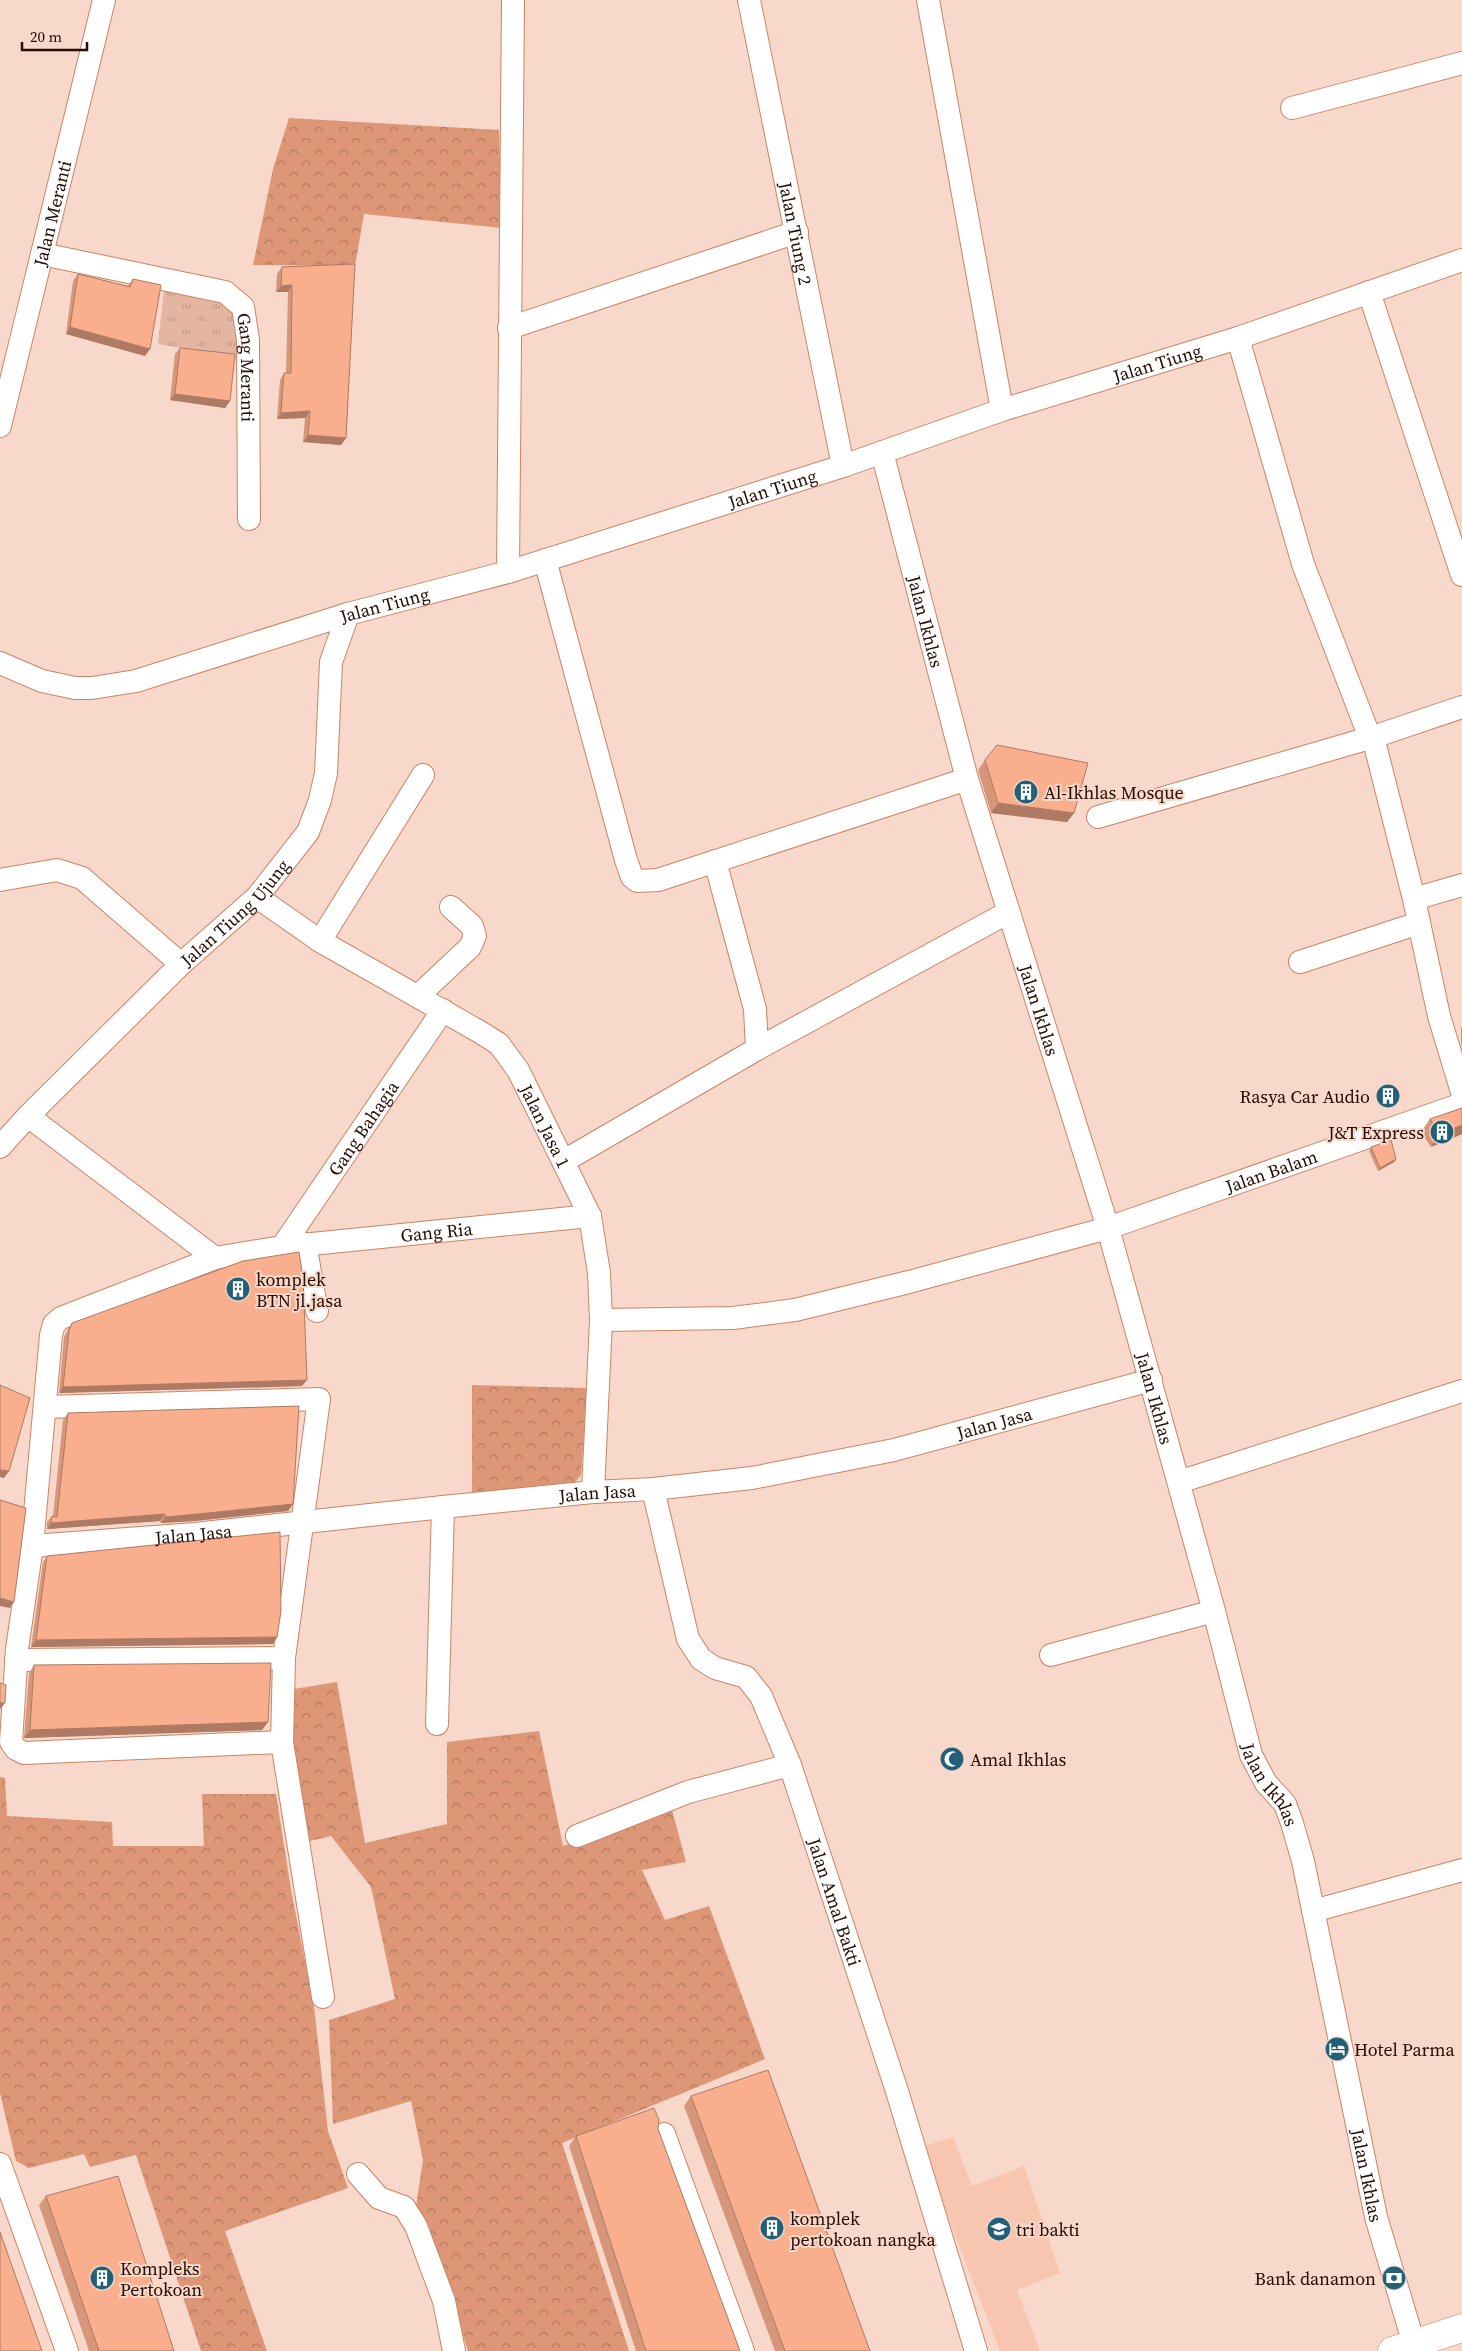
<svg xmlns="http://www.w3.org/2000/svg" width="1462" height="2351" font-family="'Source Serif 4',serif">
	<defs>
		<pattern id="grass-tufts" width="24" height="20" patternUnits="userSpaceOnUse" patternTransform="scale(1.25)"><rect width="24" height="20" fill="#e4b6a1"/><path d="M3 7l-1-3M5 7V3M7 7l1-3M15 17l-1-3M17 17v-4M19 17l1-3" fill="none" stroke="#c39b89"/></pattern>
		<pattern id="forest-crowns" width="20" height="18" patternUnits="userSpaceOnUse" patternTransform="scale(1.25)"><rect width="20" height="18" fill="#dd9676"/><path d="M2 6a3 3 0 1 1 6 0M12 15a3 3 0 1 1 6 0" fill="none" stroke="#b3795f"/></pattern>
	</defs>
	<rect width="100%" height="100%" fill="#f7d8ca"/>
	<path fill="#f8c6b0" d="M 953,2137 L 972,2186 L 1024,2166 L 1060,2273 L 1017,2290 L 1040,2351 L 1000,2351 L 921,2147 Z"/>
	<path fill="url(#grass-tufts)" d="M 164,289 L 226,299 L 236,313 L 244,360 L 158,344 Z"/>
	<g fill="url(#forest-crowns)">
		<path d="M 289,118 L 499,130 L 502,228 L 364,214 L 355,266 L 253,265 L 273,169 Z"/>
		<path d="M 472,1385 L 587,1388 L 581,1475 L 573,1485 L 472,1498 Z"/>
		<path d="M 337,1682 L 365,1843 L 447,1824 L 447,1742 L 539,1731 L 563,1846 L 672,1810 L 686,1862 L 642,1870 L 665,1920 L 709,1906 L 765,2059 L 562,2143 L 629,2351 L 468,2351 L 446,2281 L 416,2206 L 423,2160 L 411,2101 L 333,2124 L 329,2020 L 395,1999 L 371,1887 L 331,1836 L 306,1842 L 292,1751 L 294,1689 Z"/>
		<path d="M 0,1777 L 5,1778 L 7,1816 L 112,1822 L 113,1846 L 204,1846 L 202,1794 L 276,1794 L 291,1890 L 314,2007 L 328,2131 L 348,2188 L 225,2231 L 267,2351 L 201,2351 L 136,2155 L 90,2167 L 84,2154 L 29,2168 L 16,2161 L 0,2093 Z"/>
	</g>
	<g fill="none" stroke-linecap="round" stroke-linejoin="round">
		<defs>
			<g id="minor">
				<path id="s1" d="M 749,0 L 843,466"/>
				<path d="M 928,0 L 1002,410"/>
				<path d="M 1292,108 L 1462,63"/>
				<path id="s2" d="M 42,254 L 225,292 L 243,307 L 248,340 L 249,519"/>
				<path d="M 1369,292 L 1462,575"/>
				<path d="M 509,328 L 797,232"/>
				<path d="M 1238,338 L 1303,564 L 1370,738"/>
				<path id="s3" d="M 0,426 L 104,0"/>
				<path id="s4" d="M 882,452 L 967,779 L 1108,1228 L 1214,1611 L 1251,1755 L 1266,1783 L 1285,1804 L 1292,1823 L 1303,1861 L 1376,2217 L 1414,2344"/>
				<path d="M 545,560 L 626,860 L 632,877 L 637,881 L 658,880 L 967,779"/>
				<path d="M 508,572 L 513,0"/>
				<path id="s5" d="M 0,663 L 42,681 L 75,688 L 92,688 L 136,681 L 348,614 L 508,572 L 843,466 L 1002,410 L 1238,338 L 1462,260"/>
				<path d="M 1373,737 L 1414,899 L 1439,1016 L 1462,1092"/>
				<path d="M 1098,817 L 1373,737 L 1462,707"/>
				<path d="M 715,861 L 755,1009 L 757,1049"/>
				<path d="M 0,880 L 57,870 L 82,878 L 181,964"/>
				<path id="s6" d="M 257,897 L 320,941 L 480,1032 L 499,1044 L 518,1070 L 590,1216 L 599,1273 L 601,1320 L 593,1492"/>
				<path d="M 1414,899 L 1462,885"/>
				<path d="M 320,941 L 423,775"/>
				<path d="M 1300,962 L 1419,923"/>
				<path d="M 418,996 L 470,947 L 475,936 L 472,926 L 451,907"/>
				<path d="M 28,1116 L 215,1258"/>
				<path id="s7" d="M 0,1147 L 28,1116 L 181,964 L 257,897 L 308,832 L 320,800 L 326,773 L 331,662 L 348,614"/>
				<path d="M 564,1161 L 757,1049 L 1007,913"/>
				<path d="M 305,1244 L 317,1311"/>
				<path id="s8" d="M 282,1247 L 443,1010"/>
				<path id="s9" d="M 601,1320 L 733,1318 L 795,1310 L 909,1282 L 1108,1228 L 1462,1104"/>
				<path d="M 46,1407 L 319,1399 L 284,1658 L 282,1742 L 323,1997"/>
				<path d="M 1179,1482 L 1462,1391"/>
				<path id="s10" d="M 653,1489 L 688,1639 L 701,1659 L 715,1668 L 746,1677 L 761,1696 L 790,1765 L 896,2088 L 976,2351"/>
				<path id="s11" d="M 32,1546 L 195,1534 L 443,1507 L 593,1492 L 653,1489 L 752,1478 L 894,1450 L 1151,1380"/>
				<path d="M 1051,1655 L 1214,1611"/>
				<path d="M 16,1660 L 284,1658"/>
				<path d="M 437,1724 L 443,1507"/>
				<path id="s12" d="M 282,1742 L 24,1753 L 16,1749 L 11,1742 L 17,1649 L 32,1546 L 51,1335 L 54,1324 L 61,1318 L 215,1258 L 282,1247 L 590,1216"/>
				<path d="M 577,1836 L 688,1792 L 790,1765"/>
				<path d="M 1313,1911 L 1462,1870"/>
				<path d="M 664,2134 L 743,2351"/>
				<path d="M 0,2164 L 67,2351"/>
				<path d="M 358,2174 L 379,2198 L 404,2207 L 416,2226 L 444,2301 L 454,2351"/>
			</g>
			<path id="major" d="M 1392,2351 L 1462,2328"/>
		</defs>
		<use href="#minor" stroke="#cb8464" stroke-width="24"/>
		<use href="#major" stroke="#cb8464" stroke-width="29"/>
		<use href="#minor" stroke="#fff" stroke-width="22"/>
		<use href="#major" stroke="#fff" stroke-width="28"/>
	</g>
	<g fill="#d69679">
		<path d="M 355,264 L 346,438 L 341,445 L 303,442 L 305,418 L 277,419 L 280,380 L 284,373 L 286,373 L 288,292 L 276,292 L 277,274 L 282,267 Z"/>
		<path d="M 78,274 L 128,286 L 133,279 L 145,356 L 66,334 L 73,281 Z"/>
		<path d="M 180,348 L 230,401 L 225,408 L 170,400 L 175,354 Z"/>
		<path d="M 985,760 L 1074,813 L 1067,822 L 991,813 L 978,770 Z"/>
		<path d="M 1462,1026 L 1462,1047 L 1461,1043 L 1461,1028 Z"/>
		<path d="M 1462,1108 L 1462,1134 L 1431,1147 L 1421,1132 L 1430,1119 Z"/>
		<path d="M 1371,1147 L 1396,1159 L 1394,1162 L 1378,1171 L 1369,1151 Z"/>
		<path d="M 72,1323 L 302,1386 L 59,1393 L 64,1337 L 68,1329 Z"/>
		<path d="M 68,1413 L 293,1504 L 288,1511 L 194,1521 L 161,1523 L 160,1521 L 47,1529 L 47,1522 L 52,1516 L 53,1516 L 63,1420 Z"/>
		<path d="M 47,1556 L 277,1637 L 273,1644 L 31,1647 L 43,1562 Z"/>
		<path d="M 34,1665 L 268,1722 L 262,1730 L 24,1738 L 29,1673 Z"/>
		<path d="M 691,2096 L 870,2351 L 775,2351 L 684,2106 Z"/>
		<path d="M 658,2129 L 740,2351 L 636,2351 L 569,2146 L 576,2136 Z"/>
		<path d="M 46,2196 L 174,2351 L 89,2351 L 39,2205 Z"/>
	</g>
	<g fill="#ae7a63">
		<path d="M 292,285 L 288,292 L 276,292 L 281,286 Z"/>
		<path d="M 70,327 L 150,349 L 145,356 L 66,334 Z"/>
		<path d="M 175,394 L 230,401 L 225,408 L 170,400 Z"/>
		<path d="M 310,411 L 305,418 L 277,419 L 281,413 Z"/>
		<path d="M 308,435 L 346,438 L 341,445 L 303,442 Z"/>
		<path d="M 998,803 L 1074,813 L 1067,822 L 991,813 Z"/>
		<path d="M 1462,1125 L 1462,1134 L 1431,1147 L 1440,1134 Z"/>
		<path d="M 1396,1159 L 1394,1162 L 1378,1171 L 1380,1168 Z"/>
		<path d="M 307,1380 L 302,1386 L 59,1393 L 63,1387 Z"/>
		<path d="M 0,1470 L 9,1471 L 4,1478 L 0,1477 Z"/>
		<path d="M 293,1504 L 288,1511 L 194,1521 L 161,1523 L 165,1517 Z"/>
		<path d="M 165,1514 L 160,1521 L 47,1529 L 51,1523 Z"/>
		<path d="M 0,1598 L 14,1602 L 10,1608 L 0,1606 Z"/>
		<path d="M 277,1637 L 273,1644 L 31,1647 L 36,1640 Z"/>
		<path d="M 0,1703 L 5,1703 L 0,1709 Z"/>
		<path d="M 268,1722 L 262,1730 L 24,1738 L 30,1730 Z"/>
	</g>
	<g fill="#f9af8d" stroke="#ae7a63">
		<path d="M 355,264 L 346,438 L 308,435 L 310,411 L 281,413 L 284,373 L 291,373 L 292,285 L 281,286 L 282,267 Z"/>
		<path d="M 78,274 L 130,287 L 133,279 L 161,285 L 150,349 L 70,327 Z"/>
		<path d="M 180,348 L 235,354 L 230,401 L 175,394 Z"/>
		<path d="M 997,745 L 1088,763 L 1074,813 L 998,803 L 985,760 Z"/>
		<path d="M 1462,1108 L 1462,1125 L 1440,1134 L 1430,1119 Z"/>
		<path d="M 1391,1140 L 1396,1159 L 1380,1168 L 1371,1147 Z"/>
		<path d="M 299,1252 L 303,1277 L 307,1380 L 63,1387 L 69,1331 L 72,1323 L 243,1261 Z"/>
		<path d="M 0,1385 L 30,1398 L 9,1471 L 0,1470 Z"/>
		<path d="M 299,1406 L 293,1504 L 198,1514 L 165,1517 L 165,1514 L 51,1523 L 52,1516 L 57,1517 L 68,1413 Z"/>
		<path d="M 0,1500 L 26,1508 L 14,1602 L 0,1598 Z"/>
		<path d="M 280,1532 L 281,1611 L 277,1637 L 36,1640 L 47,1556 Z"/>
		<path d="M 271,1663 L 268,1722 L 30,1730 L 34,1665 Z"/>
		<path d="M 0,1683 L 6,1685 L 5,1703 L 0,1703 Z"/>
		<path d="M 768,2070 L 870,2351 L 785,2351 L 691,2096 Z"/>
		<path d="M 654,2108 L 659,2120 L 658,2129 L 740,2351 L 646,2351 L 576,2136 Z"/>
		<path d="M 118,2176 L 174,2351 L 99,2351 L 46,2196 Z"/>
		<path d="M 0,2232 L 42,2351 L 0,2351 Z"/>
	</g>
	<defs>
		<symbol id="building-disc" viewBox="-11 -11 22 22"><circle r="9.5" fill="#226077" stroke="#f7d8ca"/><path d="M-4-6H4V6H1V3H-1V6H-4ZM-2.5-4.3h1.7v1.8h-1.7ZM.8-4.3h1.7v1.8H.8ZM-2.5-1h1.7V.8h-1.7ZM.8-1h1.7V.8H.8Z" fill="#fff"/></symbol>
		<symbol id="mosque-disc" viewBox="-11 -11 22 22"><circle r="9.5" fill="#226077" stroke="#f7d8ca"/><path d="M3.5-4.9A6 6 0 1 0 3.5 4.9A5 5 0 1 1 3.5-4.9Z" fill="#fff"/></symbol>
		<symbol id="hotel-disc" viewBox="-11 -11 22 22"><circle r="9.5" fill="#226077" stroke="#f7d8ca"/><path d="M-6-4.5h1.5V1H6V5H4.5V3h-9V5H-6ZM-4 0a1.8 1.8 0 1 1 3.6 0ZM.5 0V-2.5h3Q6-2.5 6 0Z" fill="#fff"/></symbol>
		<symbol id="school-disc" viewBox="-11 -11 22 22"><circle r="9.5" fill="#226077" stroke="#f7d8ca"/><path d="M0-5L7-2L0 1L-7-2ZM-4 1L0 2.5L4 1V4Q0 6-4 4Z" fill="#fff"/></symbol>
		<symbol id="bank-disc" viewBox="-11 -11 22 22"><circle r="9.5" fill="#226077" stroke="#f7d8ca"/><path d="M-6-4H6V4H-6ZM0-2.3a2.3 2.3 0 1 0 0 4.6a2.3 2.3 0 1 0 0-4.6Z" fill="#fff"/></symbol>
	</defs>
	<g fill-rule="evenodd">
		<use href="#building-disc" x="1012" y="778" width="28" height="28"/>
		<use href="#building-disc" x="1374" y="1082" width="28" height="28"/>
		<use href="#building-disc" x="1428" y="1118" width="28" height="28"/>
		<use href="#building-disc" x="224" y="1275" width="28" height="28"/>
		<use href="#mosque-disc" x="938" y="1745" width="28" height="28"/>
		<use href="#hotel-disc" x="1323" y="2035" width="28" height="28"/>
		<use href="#building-disc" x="758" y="2214" width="28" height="28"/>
		<use href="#school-disc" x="985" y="2215" width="28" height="28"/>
		<use href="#building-disc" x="88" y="2264" width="28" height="28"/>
		<use href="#bank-disc" x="1380" y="2264" width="28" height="28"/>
	</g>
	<g text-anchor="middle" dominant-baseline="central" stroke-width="4" stroke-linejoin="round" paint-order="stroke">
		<g font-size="18" fill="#260c02" stroke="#f7d8ca">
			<text stroke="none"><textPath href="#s3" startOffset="219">Jalan Meranti</textPath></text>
			<text stroke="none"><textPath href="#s1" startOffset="238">Jalan Tiung 2</textPath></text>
			<text stroke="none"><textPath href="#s5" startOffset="1211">Jalan Tiung</textPath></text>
			<text stroke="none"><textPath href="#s2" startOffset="271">Gang Meranti</textPath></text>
			<text stroke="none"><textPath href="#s5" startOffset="806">Jalan Tiung</textPath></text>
			<text stroke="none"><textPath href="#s5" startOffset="401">Jalan Tiung</textPath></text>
			<text stroke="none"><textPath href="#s4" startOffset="175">Jalan Ikhlas</textPath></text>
			<text stroke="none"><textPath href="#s7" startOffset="332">Jalan Tiung Ujung</textPath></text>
			<text stroke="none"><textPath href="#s4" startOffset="580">Jalan Ikhlas</textPath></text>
			<text stroke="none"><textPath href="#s6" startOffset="378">Jalan Jasa 1</textPath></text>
			<text stroke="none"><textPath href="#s8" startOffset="144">Gang Bahagia</textPath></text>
			<text stroke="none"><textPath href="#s9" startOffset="691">Jalan Balam</textPath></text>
			<text stroke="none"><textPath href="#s12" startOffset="1094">Gang Ria</textPath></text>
			<text stroke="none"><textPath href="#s4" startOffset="985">Jalan Ikhlas</textPath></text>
			<text stroke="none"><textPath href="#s11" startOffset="972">Jalan Jasa</textPath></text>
			<text stroke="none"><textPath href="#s11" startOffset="568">Jalan Jasa</textPath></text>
			<text stroke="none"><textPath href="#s11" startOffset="162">Jalan Jasa</textPath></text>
			<text stroke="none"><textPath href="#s4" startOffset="1390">Jalan Ikhlas</textPath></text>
			<text stroke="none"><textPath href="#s10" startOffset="470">Jalan Amal Bakti</textPath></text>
			<text stroke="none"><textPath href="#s4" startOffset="1795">Jalan Ikhlas</textPath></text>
		</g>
		<g font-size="18" fill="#260c02" stroke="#f7d8ca" text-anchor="start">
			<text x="1044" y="792">Al-Ikhlas Mosque</text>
			<text x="1370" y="1096" text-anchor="end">Rasya Car Audio</text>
			<text x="1424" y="1132" text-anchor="end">J&amp;T Express</text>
			<text x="256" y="1279">komplek<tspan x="256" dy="21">BTN jl.jasa</tspan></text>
			<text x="970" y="1759">Amal Ikhlas</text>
			<text x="1354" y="2049">Hotel Parma</text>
			<text x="790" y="2218">komplek<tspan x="790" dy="21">pertokoan nangka</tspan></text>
			<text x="1016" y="2229">tri bakti</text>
			<text x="120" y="2268">Kompleks<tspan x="120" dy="21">Pertokoan</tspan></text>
			<text x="1376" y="2278" text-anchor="end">Bank danamon</text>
		</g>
	</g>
	<path d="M22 42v8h65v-8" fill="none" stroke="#260c02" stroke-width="2.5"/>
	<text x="30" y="42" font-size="15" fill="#260c02" stroke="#f7d8ca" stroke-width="4" paint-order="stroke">20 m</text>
</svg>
